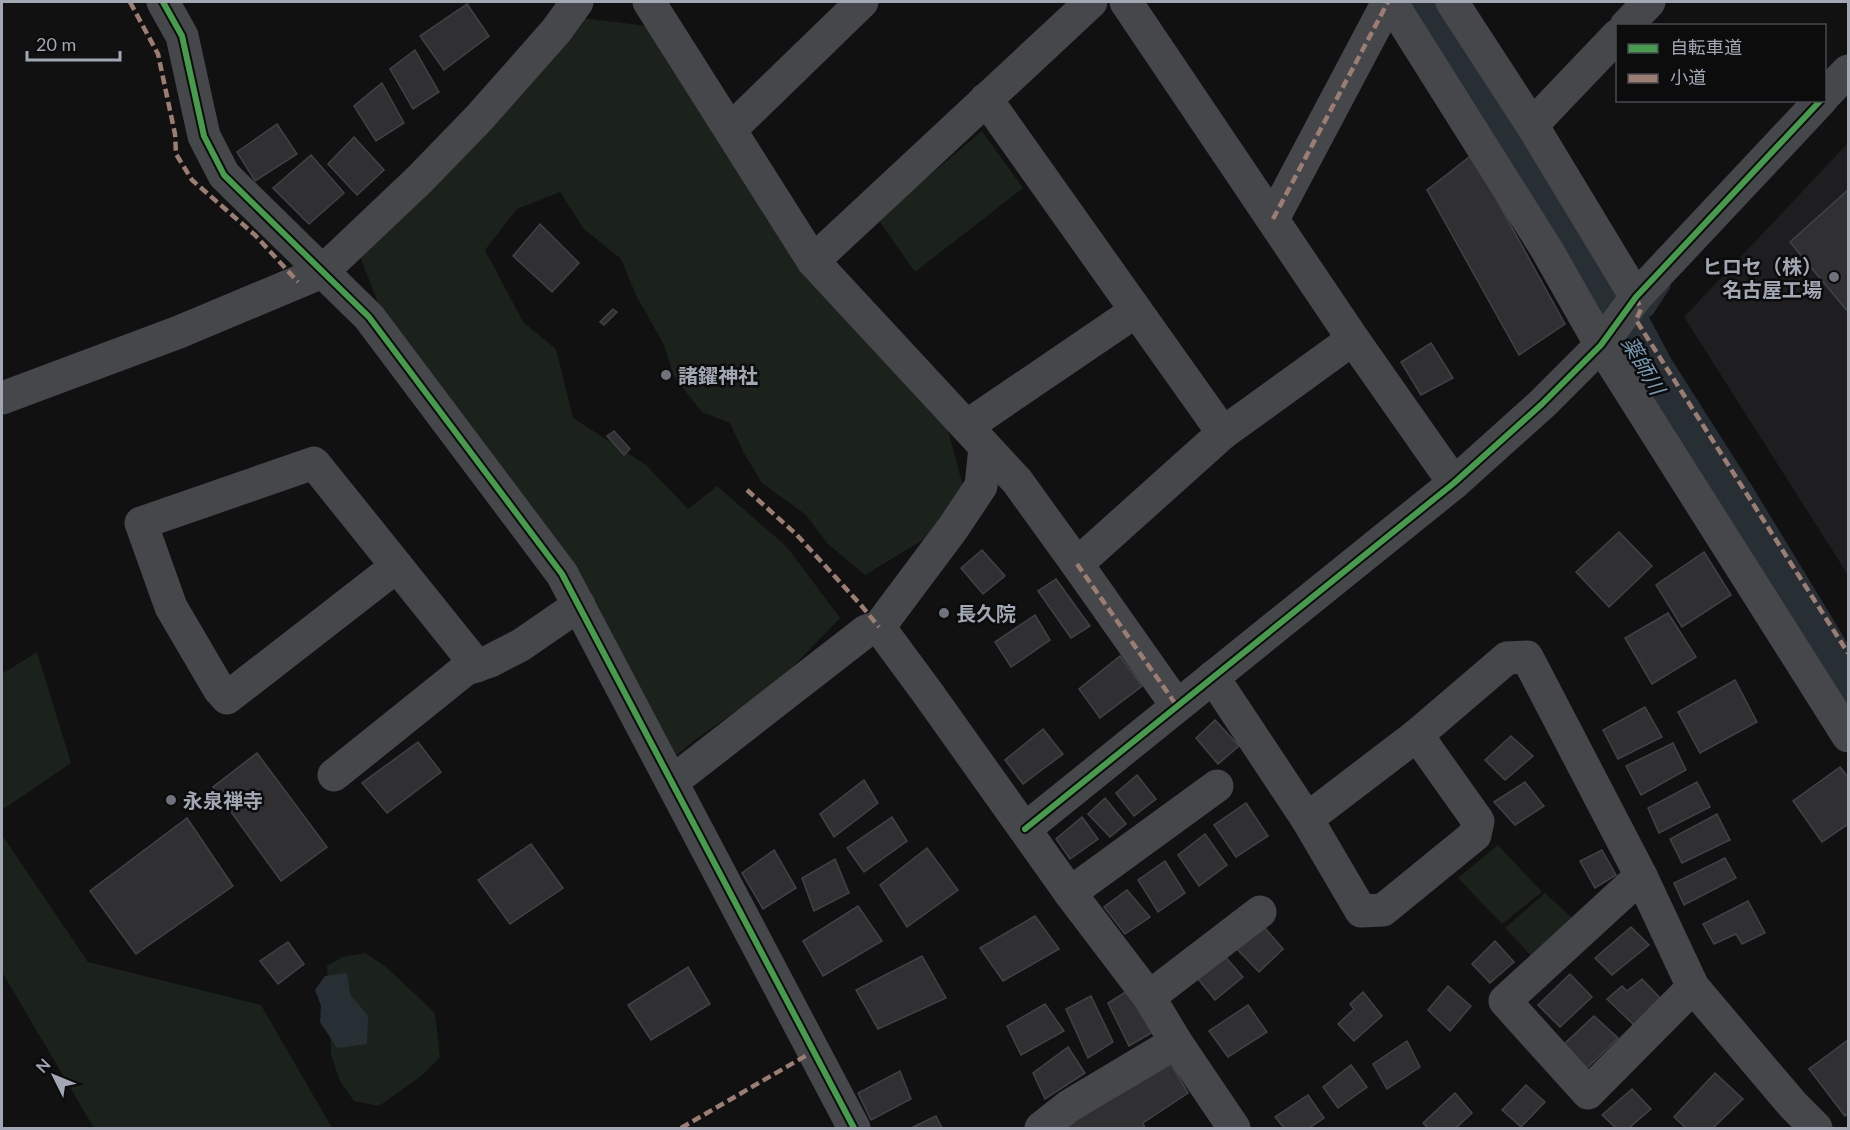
<svg xmlns="http://www.w3.org/2000/svg" width="1850" height="1130" font-family="Lato,'Noto Sans JP',sans-serif">
	<rect width="100%" height="100%" fill="#111112"/>
	<path fill="#1e1e20" d="M 1848,143 L 1848,575 L 1684,317 Z"/>
	<g fill="#1b221c">
		<path d="M 582,18 L 647,26 L 670,66 L 757,191 L 945,419 L 965,494 L 929,536 L 865,575 L 828,544 L 805,514 L 762,483 L 744,453 L 730,423 L 702,412 L 674,377 L 664,345 L 636,295 L 621,259 L 584,229 L 560,192 L 517,209 L 485,250 L 523,322 L 556,349 L 573,418 L 646,465 L 688,509 L 717,486 L 787,547 L 840,618 L 777,683 L 696,739 L 674,757 L 384,318 L 359,254 Z"/>
		<path d="M 982,131 L 1023,188 L 915,272 L 878,219 Z"/>
		<path d="M 37,652 L 71,763 L 2,810 L 2,674 Z"/>
		<path d="M 2,835 L 88,962 L 261,1005 L 332,1128 L 94,1128 L 2,972 Z"/>
		<path d="M 1498,845 L 1542,892 L 1502,924 L 1458,878 Z"/>
		<path d="M 1545,893 L 1579,924 L 1536,961 L 1505,928 Z"/>
		<path d="M 365,953 L 386,967 L 435,1013 L 440,1057 L 421,1076 L 379,1106 L 354,1101 L 340,1081 L 331,1055 L 331,1015 L 327,966 L 342,957 Z"/>
	</g>
	<path fill="#272f35" d="M 347,973 L 350,994 L 368,1016 L 367,1044 L 337,1048 L 320,1022 L 321,1006 L 315,990 L 325,976 Z"/>
	<g fill="none" stroke-linecap="round" stroke-linejoin="round">
		<g stroke="#272f35" stroke-width="9">
			<path d="M 1649,312 L 1666,286"/>
			<path d="M 1631,341 L 1632,340"/>
		</g>
		<path stroke="#272f35" stroke-width="56" d="M 1422,2 L 1487,101 L 1587,260 L 1647,373 L 1729,502 L 1848,698"/>
	</g>
	<g fill="#303032" stroke="#404246" stroke-width="1.5">
		<path d="M 467,4 L 489,36 L 444,70 L 420,36 Z"/>
		<path d="M 415,50 L 439,92 L 413,109 L 390,69 Z"/>
		<path d="M 382,83 L 404,123 L 376,141 L 354,106 Z"/>
		<path d="M 277,124 L 297,154 L 255,181 L 237,152 Z"/>
		<path d="M 354,137 L 384,170 L 357,195 L 328,164 Z"/>
		<path d="M 311,155 L 344,193 L 309,224 L 273,188 Z"/>
		<path d="M 1472,155 L 1565,324 L 1519,355 L 1427,190 Z"/>
		<path d="M 1848,190 L 1848,312 L 1790,242 Z"/>
		<path d="M 540,224 L 579,263 L 552,292 L 513,256 Z"/>
		<path d="M 613,309 L 617,312 L 604,325 L 600,322 Z"/>
		<path d="M 1431,343 L 1453,378 L 1421,395 L 1401,362 Z"/>
		<path d="M 614,431 L 630,449 L 624,455 L 607,436 Z"/>
		<path d="M 1619,532 L 1652,566 L 1609,607 L 1576,572 Z"/>
		<path d="M 982,550 L 1005,576 L 983,594 L 961,568 Z"/>
		<path d="M 1704,552 L 1731,595 L 1682,627 L 1656,585 Z"/>
		<path d="M 1056,579 L 1090,626 L 1071,638 L 1038,591 Z"/>
		<path d="M 1668,613 L 1696,657 L 1652,684 L 1625,638 Z"/>
		<path d="M 1035,615 L 1050,640 L 1011,667 L 995,642 Z"/>
		<path d="M 1120,656 L 1142,686 L 1100,718 L 1079,689 Z"/>
		<path d="M 1735,680 L 1757,722 L 1700,753 L 1678,712 Z"/>
		<path d="M 1645,707 L 1662,737 L 1618,759 L 1603,730 Z"/>
		<path d="M 1215,720 L 1239,746 L 1218,764 L 1196,738 Z"/>
		<path d="M 1043,729 L 1063,754 L 1023,784 L 1005,760 Z"/>
		<path d="M 1511,736 L 1533,756 L 1505,780 L 1485,760 Z"/>
		<path d="M 418,742 L 441,772 L 387,813 L 362,783 Z"/>
		<path d="M 1673,743 L 1686,770 L 1641,795 L 1626,766 Z"/>
		<path d="M 257,753 L 327,847 L 281,881 L 213,787 Z"/>
		<path d="M 1840,767 L 1848,777 L 1848,824 L 1822,842 L 1793,801 Z"/>
		<path d="M 1137,775 L 1156,799 L 1134,816 L 1116,793 Z"/>
		<path d="M 864,780 L 878,803 L 834,837 L 820,814 Z"/>
		<path d="M 1525,782 L 1544,806 L 1515,825 L 1494,802 Z"/>
		<path d="M 1697,782 L 1710,807 L 1659,833 L 1648,808 Z"/>
		<path d="M 1105,798 L 1126,824 L 1110,837 L 1088,814 Z"/>
		<path d="M 1246,803 L 1268,836 L 1236,857 L 1214,825 Z"/>
		<path d="M 1717,814 L 1730,840 L 1682,863 L 1670,839 Z"/>
		<path d="M 892,817 L 907,841 L 864,872 L 847,848 Z"/>
		<path d="M 1082,817 L 1098,839 L 1070,859 L 1056,839 Z"/>
		<path d="M 187,818 L 233,886 L 136,954 L 90,891 Z"/>
		<path d="M 1205,834 L 1227,865 L 1199,886 L 1178,855 Z"/>
		<path d="M 531,844 L 563,888 L 510,924 L 478,880 Z"/>
		<path d="M 927,848 L 958,890 L 907,927 L 880,885 Z"/>
		<path d="M 774,850 L 796,888 L 763,909 L 742,873 Z"/>
		<path d="M 1602,850 L 1616,875 L 1595,888 L 1580,861 Z"/>
		<path d="M 1725,858 L 1736,878 L 1684,905 L 1674,883 Z"/>
		<path d="M 835,859 L 849,893 L 814,911 L 802,878 Z"/>
		<path d="M 1165,861 L 1185,893 L 1158,912 L 1138,880 Z"/>
		<path d="M 1127,890 L 1150,917 L 1125,934 L 1104,907 Z"/>
		<path d="M 1748,901 L 1765,933 L 1742,944 L 1736,934 L 1714,944 L 1703,924 Z"/>
		<path d="M 858,906 L 882,941 L 823,976 L 803,941 Z"/>
		<path d="M 1035,916 L 1059,949 L 1003,981 L 980,948 Z"/>
		<path d="M 1259,921 L 1283,949 L 1259,972 L 1232,944 Z"/>
		<path d="M 1631,927 L 1649,945 L 1612,975 L 1595,958 Z"/>
		<path d="M 1495,941 L 1514,962 L 1490,983 L 1472,964 Z"/>
		<path d="M 288,942 L 304,964 L 278,984 L 260,961 Z"/>
		<path d="M 1222,953 L 1243,977 L 1215,1000 L 1195,975 Z"/>
		<path d="M 922,956 L 946,998 L 878,1029 L 856,990 Z"/>
		<path d="M 688,967 L 710,1004 L 651,1040 L 628,1005 Z"/>
		<path d="M 1570,974 L 1592,997 L 1560,1027 L 1538,1005 Z"/>
		<path d="M 1642,979 L 1663,1001 L 1636,1027 L 1607,999 L 1622,986 L 1627,991 Z"/>
		<path d="M 1448,986 L 1471,1006 L 1450,1031 L 1428,1010 Z"/>
		<path d="M 1132,988 L 1155,1031 L 1129,1046 L 1108,1003 Z"/>
		<path d="M 1363,992 L 1382,1016 L 1354,1041 L 1338,1024 L 1354,1009 L 1350,1004 Z"/>
		<path d="M 1091,996 L 1113,1042 L 1088,1058 L 1066,1009 Z"/>
		<path d="M 1045,1004 L 1064,1031 L 1021,1055 L 1007,1026 Z"/>
		<path d="M 1248,1005 L 1267,1032 L 1228,1057 L 1209,1031 Z"/>
		<path d="M 1594,1016 L 1618,1038 L 1587,1068 L 1564,1044 Z"/>
		<path d="M 1848,1040 L 1848,1113 L 1845,1116 L 1809,1069 Z"/>
		<path d="M 1407,1041 L 1420,1067 L 1387,1089 L 1373,1064 Z"/>
		<path d="M 1068,1047 L 1085,1073 L 1045,1099 L 1033,1073 Z"/>
		<path d="M 1171,1064 L 1188,1093 L 1143,1123 L 1145,1128 L 1062,1128 Z"/>
		<path d="M 1351,1065 L 1367,1087 L 1338,1108 L 1323,1087 Z"/>
		<path d="M 900,1071 L 911,1099 L 871,1120 L 858,1093 Z"/>
		<path d="M 1715,1073 L 1743,1099 L 1713,1128 L 1686,1128 L 1674,1117 Z"/>
		<path d="M 1526,1085 L 1545,1102 L 1521,1127 L 1502,1110 Z"/>
		<path d="M 1632,1089 L 1651,1109 L 1629,1128 L 1616,1128 L 1602,1115 Z"/>
		<path d="M 1455,1093 L 1472,1113 L 1456,1128 L 1428,1128 L 1423,1123 Z"/>
		<path d="M 1308,1095 L 1324,1118 L 1309,1128 L 1284,1128 L 1275,1117 Z"/>
		<path d="M 936,1116 L 942,1128 L 911,1128 Z"/>
	</g>
	<g fill="none" stroke-linecap="round" stroke-linejoin="round">
		<g stroke="#46474a" stroke-width="33">
			<path d="M 163,2 L 182,36 L 204,136 L 224,175 L 369,317 L 562,574 L 854,1128"/>
			<path d="M 649,2 L 813,261 L 1017,481 L 1077,564 L 1223,433 L 1353,339"/>
			<path d="M 1126,2 L 1353,339 L 1454,483"/>
			<path d="M 1391,2 L 1547,250 L 1601,345 L 1848,736"/>
			<path d="M 1452,2 L 1532,125 L 1636,297"/>
			<path d="M 1626,26 L 1649,2"/>
			<path d="M 1824,96 L 1848,71"/>
			<path d="M 986,99 L 1223,433"/>
			<path d="M 1532,125 L 1618,35"/>
			<path d="M 731,129 L 862,2"/>
			<path d="M 1273,219 L 1388,2"/>
			<path d="M 813,261 L 1091,2"/>
			<path d="M 2,398 L 179,332 L 322,272 L 420,179 L 480,117 L 556,31 L 577,2"/>
			<path d="M 967,426 L 1136,311"/>
			<path d="M 1077,564 L 1177,706"/>
			<path d="M 397,566 L 227,698 L 219,689 L 171,607 L 141,523 L 314,463 L 477,666"/>
			<path d="M 879,627 L 927,692 L 1070,893 L 1149,997 L 1176,1042 L 1234,1128"/>
			<path d="M 1213,677 L 1307,819 L 1417,735 L 1507,658 L 1527,657 L 1641,876 L 1693,987 L 1793,1105 L 1816,1128"/>
			<path d="M 334,775 L 466,669 L 490,661 L 521,645 L 579,605"/>
			<path d="M 672,782 L 866,631 L 879,627 L 953,528 L 981,486 L 985,447"/>
			<path d="M 1307,819 L 1361,911 L 1383,910 L 1475,835 L 1478,821 L 1417,735"/>
			<path d="M 1025,829 L 1454,483 L 1542,404 L 1601,345 L 1636,297 L 1821,100"/>
			<path d="M 1641,876 L 1505,1001 L 1588,1093 L 1693,987"/>
			<path d="M 1070,893 L 1217,786"/>
			<path d="M 1149,997 L 1260,912"/>
			<path d="M 1041,1128 L 1069,1106 L 1176,1042"/>
		</g>
		<g stroke="#9b7d72" stroke-width="4.5" stroke-dasharray="9 4.5" stroke-linecap="butt">
			<path d="M 130,2 L 158,54 L 175,134 L 176,154 L 192,180 L 255,235 L 298,282"/>
			<path d="M 1273,219 L 1388,2"/>
			<path d="M 1636,297 L 1641,309 L 1636,320 L 1848,653"/>
			<path d="M 747,490 L 796,534 L 860,604 L 879,627"/>
			<path d="M 1077,564 L 1177,706"/>
			<path d="M 681,1128 L 814,1051"/>
		</g>
		<defs>
			<g id="cycleway">
				<path d="M 163,2 L 182,36 L 204,136 L 224,175 L 369,317 L 562,574 L 854,1128"/>
				<path d="M 1025,829 L 1454,483 L 1542,404 L 1601,345 L 1636,297 L 1821,100"/>
			</g>
		</defs>
		<use href="#cycleway" stroke="#0c0c0d" stroke-width="10"/>
		<use href="#cycleway" stroke="#469c4c" stroke-width="6"/>
	</g>
	<g fill="#6f737b" stroke="#0c0c0d" stroke-width="2">
		<circle cx="1834" cy="277" r="6"/>
		<circle cx="666" cy="375" r="6"/>
		<circle cx="944" cy="613" r="6"/>
		<circle cx="171" cy="800" r="6"/>
	</g>
	<g text-anchor="middle" dominant-baseline="central" stroke-width="5" stroke-linejoin="round" paint-order="stroke">
		<g font-size="20" font-weight="bold" fill="#a1a8b4" stroke="#0c0c0d" text-anchor="start">
			<text x="1822" y="266" text-anchor="end">ヒロセ（株）<tspan x="1822" dy="23">名古屋工場</tspan></text>
			<text x="678" y="375">諸鑃神社</text>
			<text x="956" y="613">長久院</text>
			<text x="183" y="800">永泉禅寺</text>
		</g>
		<g font-size="21" font-style="italic" fill="#7698b1" stroke="#0c0c0d">
			<text transform="translate(1644 365) rotate(60)">薬師川</text>
		</g>
	</g>
	<rect width="1850" height="1130" fill="none" stroke="#a1a8b4" stroke-width="6"/>
	<rect x="1616" y="24" width="210" height="78" fill="#0c0c0d" stroke="#484a50" stroke-width="1.5"/>
	<rect x="1628" y="44" width="30" height="9" fill="#469c4c" stroke="#484a50" stroke-width="1.5"/>
	<text x="1670" y="54" font-size="18" fill="#a1a8b4">自転車道</text>
	<rect x="1628" y="74" width="30" height="9" fill="#9b7d72" stroke="#484a50" stroke-width="1.5"/>
	<text x="1670" y="84" font-size="18" fill="#a1a8b4">小道</text>
	<g transform="translate(54 1076) rotate(313)" stroke="#0c0c0d" stroke-width="4.5" paint-order="stroke">
	<path d="M0-4.5L10 22L0 15L-10 22Z" fill="#a1a8b4"/>
	<text y="-9" font-size="16" font-weight="bold" text-anchor="middle" fill="#a1a8b4">N</text>
	</g>
	<path d="M27 51v9h93v-9" fill="none" stroke="#a1a8b4" stroke-width="3"/>
	<text x="36" y="51" font-size="18" fill="#a1a8b4" stroke="#0c0c0d" stroke-width="4.5" paint-order="stroke">20 m</text>
</svg>
